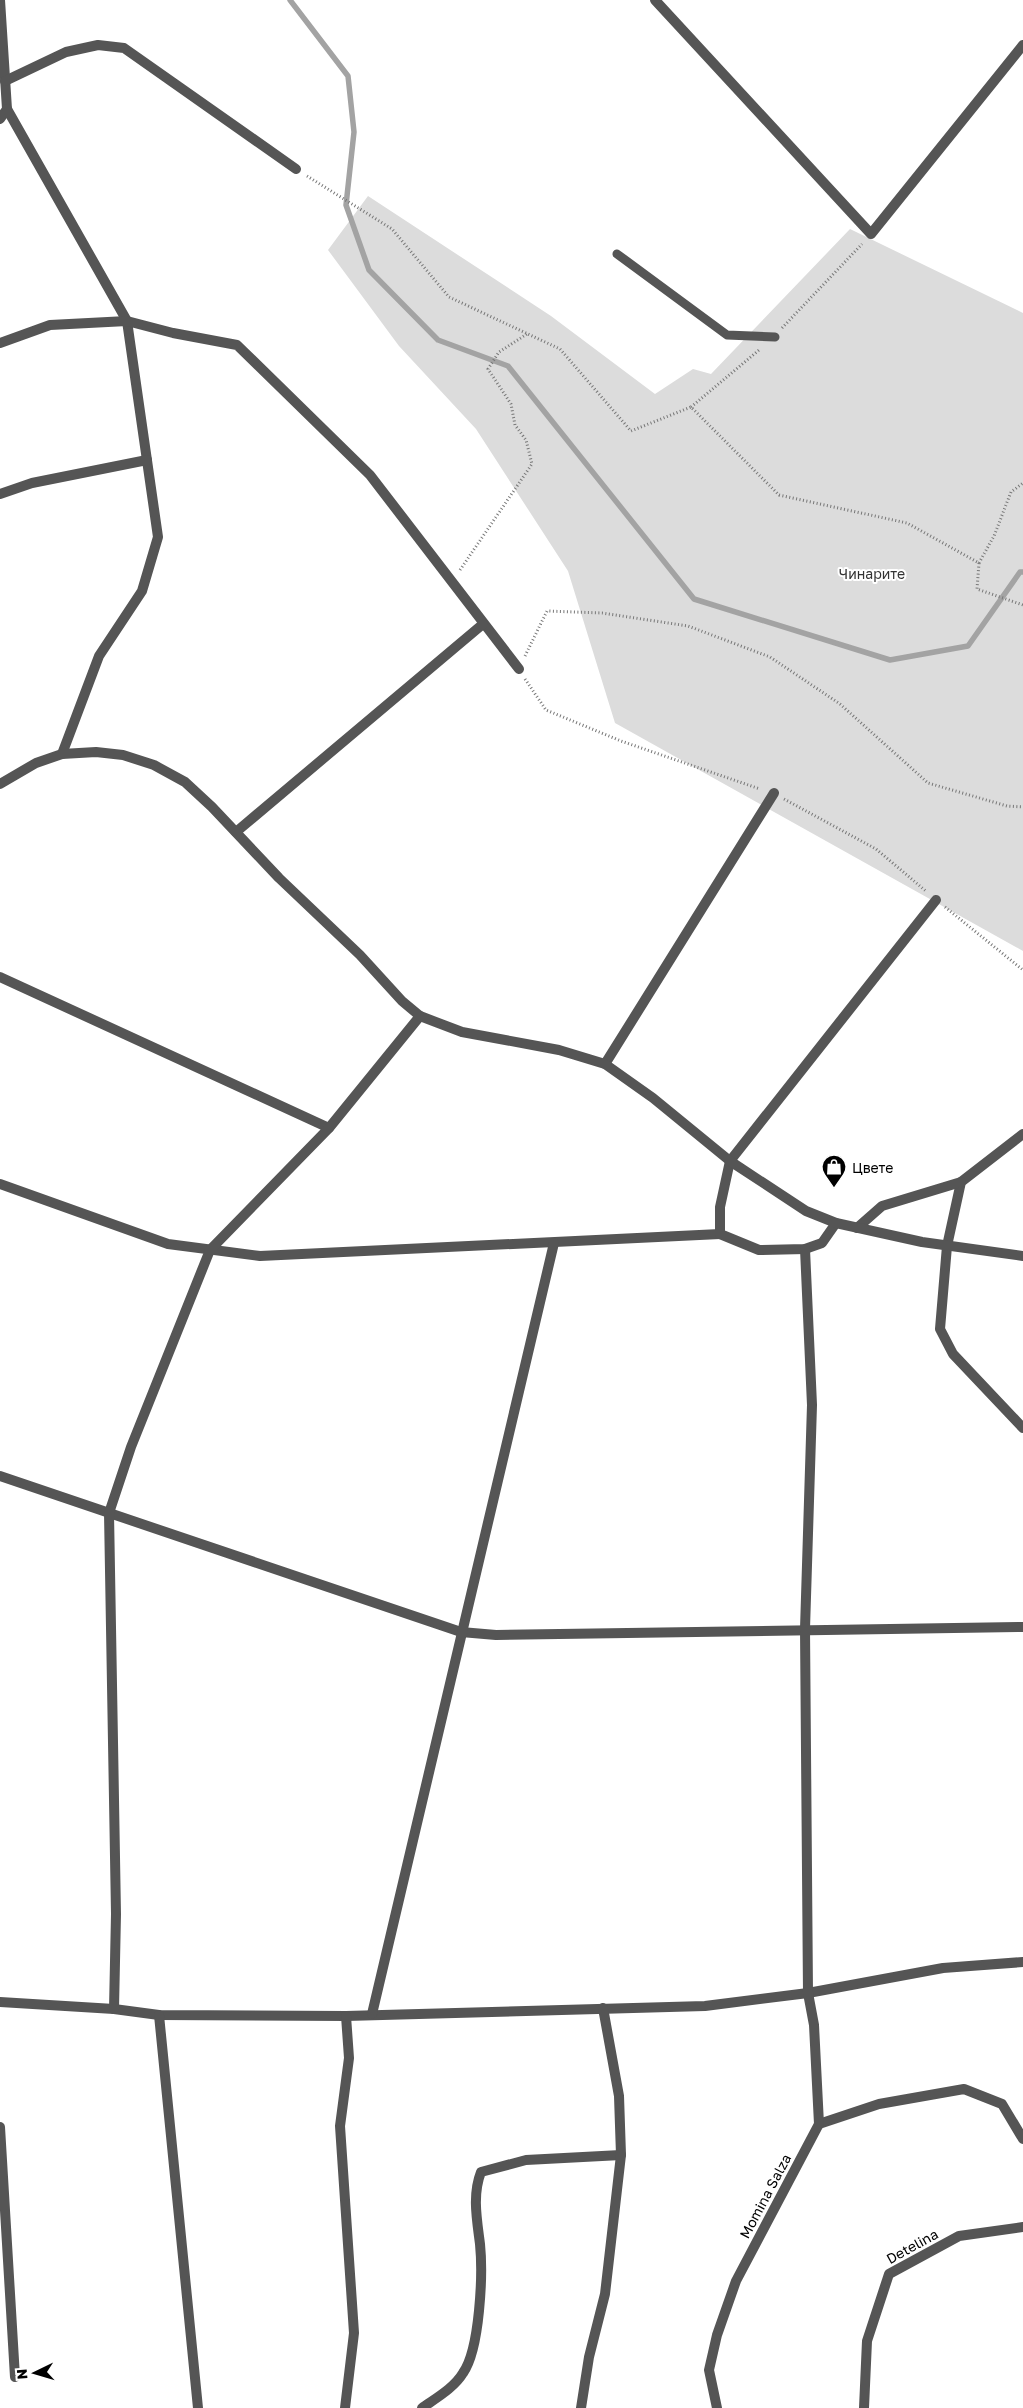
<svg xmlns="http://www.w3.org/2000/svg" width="1023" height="2408" font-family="'Golos Text',sans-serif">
	<rect width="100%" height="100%" fill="#fff"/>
	<path fill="#dcdcdc" d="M 368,196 L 551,316 L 655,394 L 693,369 L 711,374 L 850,229 L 1023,313 L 1023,951 L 615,723 L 568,571 L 476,429 L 399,346 L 328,250 Z"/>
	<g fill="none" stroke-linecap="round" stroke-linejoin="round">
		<path stroke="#a3a3a3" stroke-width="5.5" d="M 290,0 L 348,76 L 354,132 L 346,205 L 369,270 L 438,340 L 508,366 L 694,599 L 890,660 L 968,646 L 1020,572 L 1023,572"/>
		<g stroke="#777" stroke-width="3" stroke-dasharray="1 2.5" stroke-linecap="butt">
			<path d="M 307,176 L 392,229 L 449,297 L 560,349 L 631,431 L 691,407 L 779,495 L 907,523 L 979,563 L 977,589 L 1023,605"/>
			<path d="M 782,328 L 862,244"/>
			<path d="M 691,407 L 759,350"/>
			<path d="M 979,563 L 994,536 L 1011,492 L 1023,483"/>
			<path d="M 460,570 L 532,464 L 526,440 L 515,425 L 511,404 L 488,369 L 499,352 L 527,334"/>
			<path d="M 525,656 L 547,611 L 602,613 L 688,626 L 770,657 L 840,704 L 928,783 L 1007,806 L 1023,807"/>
			<path d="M 525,679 L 546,710 L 621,741 L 760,789"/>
			<path d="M 784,799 L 876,849 L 927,892"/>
			<path d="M 945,907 L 1023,970"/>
		</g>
		<path stroke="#555" stroke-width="9" d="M 617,254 L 727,335 L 775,337"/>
		<g stroke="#555" stroke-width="10">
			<path d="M 0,0 L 7,109 L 0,119"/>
			<path d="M 655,0 L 871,234 L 1023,45"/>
			<path d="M 5,81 L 66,52 L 98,45 L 124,48 L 296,169"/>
			<path d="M 7,109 L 127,321 L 158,537 L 142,591 L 99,656 L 62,754"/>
			<path d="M 0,343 L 50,325 L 127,321 L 173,333 L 237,345 L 370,475 L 519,669"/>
			<path d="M 0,494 L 32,483 L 147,460"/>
			<path d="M 236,832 L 483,624"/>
			<path d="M 0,977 L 329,1128"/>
			<path d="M 605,1064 L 774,793"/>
			<path d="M 1023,1134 L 961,1182 L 947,1246 L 940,1329 L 953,1354 L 1023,1428"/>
			<path d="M 0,1184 L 168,1244 L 260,1256 L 720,1234"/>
			<path d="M 836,1223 L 822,1243 L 805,1249 L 759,1250 L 720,1234 L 720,1207 L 730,1161 L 936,900"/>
			<path d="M 857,1228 L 882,1206 L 961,1182"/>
			<path d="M 0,1476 L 461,1632 L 496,1635 L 1023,1627"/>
			<path d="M 0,2002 L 114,2009 L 159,2015 L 346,2016 L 705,2006 L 808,1993 L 943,1968 L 1023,1962"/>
			<path d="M 114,2009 L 116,1914 L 109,1513 L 131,1447 L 210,1250 L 329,1128 L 420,1016"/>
			<path d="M 372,2014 L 554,1243"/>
			<path d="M 159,2015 L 198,2408"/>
			<path d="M 819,2124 L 879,2104 L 964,2089 L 1002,2104 L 1023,2139"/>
			<path d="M 0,2127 L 15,2377"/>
			<path d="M 345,2408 L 354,2333 L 340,2126 L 349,2058 L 346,2016"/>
			<path d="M 422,2408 C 436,2398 454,2388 463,2373 C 480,2349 483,2274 480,2244 C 477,2220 472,2195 481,2172 L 526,2160 L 621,2155"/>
			<path d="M 581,2408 L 589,2357 L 605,2294 L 621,2155 L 619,2096 L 603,2008"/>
			<path d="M 717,2408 L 709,2370 L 717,2335 L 736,2281 L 819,2124 L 814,2025 L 808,1993 L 805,1629 L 812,1405 L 805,1249"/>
			<path d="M 864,2408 L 867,2341 L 889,2274 L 959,2236 L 1023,2227"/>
		</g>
		<path stroke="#555" stroke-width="10" d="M 0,784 L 36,763 L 62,754 L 96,752 L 123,755 L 154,765 L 185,782 L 212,807 L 279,878 L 360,955 L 402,1001 L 420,1016 L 462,1032 L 559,1050 L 605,1064 L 653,1098 L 730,1161 L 806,1211 L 836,1223 L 922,1242 L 1023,1256"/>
	</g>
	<defs>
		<symbol id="shop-pin" viewBox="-11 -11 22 30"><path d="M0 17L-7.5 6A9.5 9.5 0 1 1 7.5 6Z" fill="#000" stroke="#fff"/><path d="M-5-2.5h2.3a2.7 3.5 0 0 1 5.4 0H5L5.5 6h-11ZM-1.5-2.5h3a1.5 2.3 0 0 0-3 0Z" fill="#fff"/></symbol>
	</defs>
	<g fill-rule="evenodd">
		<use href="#shop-pin" x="820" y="1153" width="28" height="38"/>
	</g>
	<g text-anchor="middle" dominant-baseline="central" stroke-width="4" stroke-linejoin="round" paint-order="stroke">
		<g font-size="14" fill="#333" stroke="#fff">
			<text x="872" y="573">Чинарите</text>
		</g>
		<g font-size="14" fill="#000" stroke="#fff" text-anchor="start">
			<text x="852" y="1167">Цвете</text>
		</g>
		<g font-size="14" fill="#000" stroke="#fff">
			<text transform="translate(765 2196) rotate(-62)">Momina Salza</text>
			<text transform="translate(912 2246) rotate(-29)">Detelina</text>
		</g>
	</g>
	<g transform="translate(35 2373) rotate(265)" stroke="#ffffff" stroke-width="4" paint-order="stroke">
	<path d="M0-4L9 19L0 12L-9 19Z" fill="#000000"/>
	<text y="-8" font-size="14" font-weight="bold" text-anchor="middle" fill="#000000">N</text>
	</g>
</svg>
